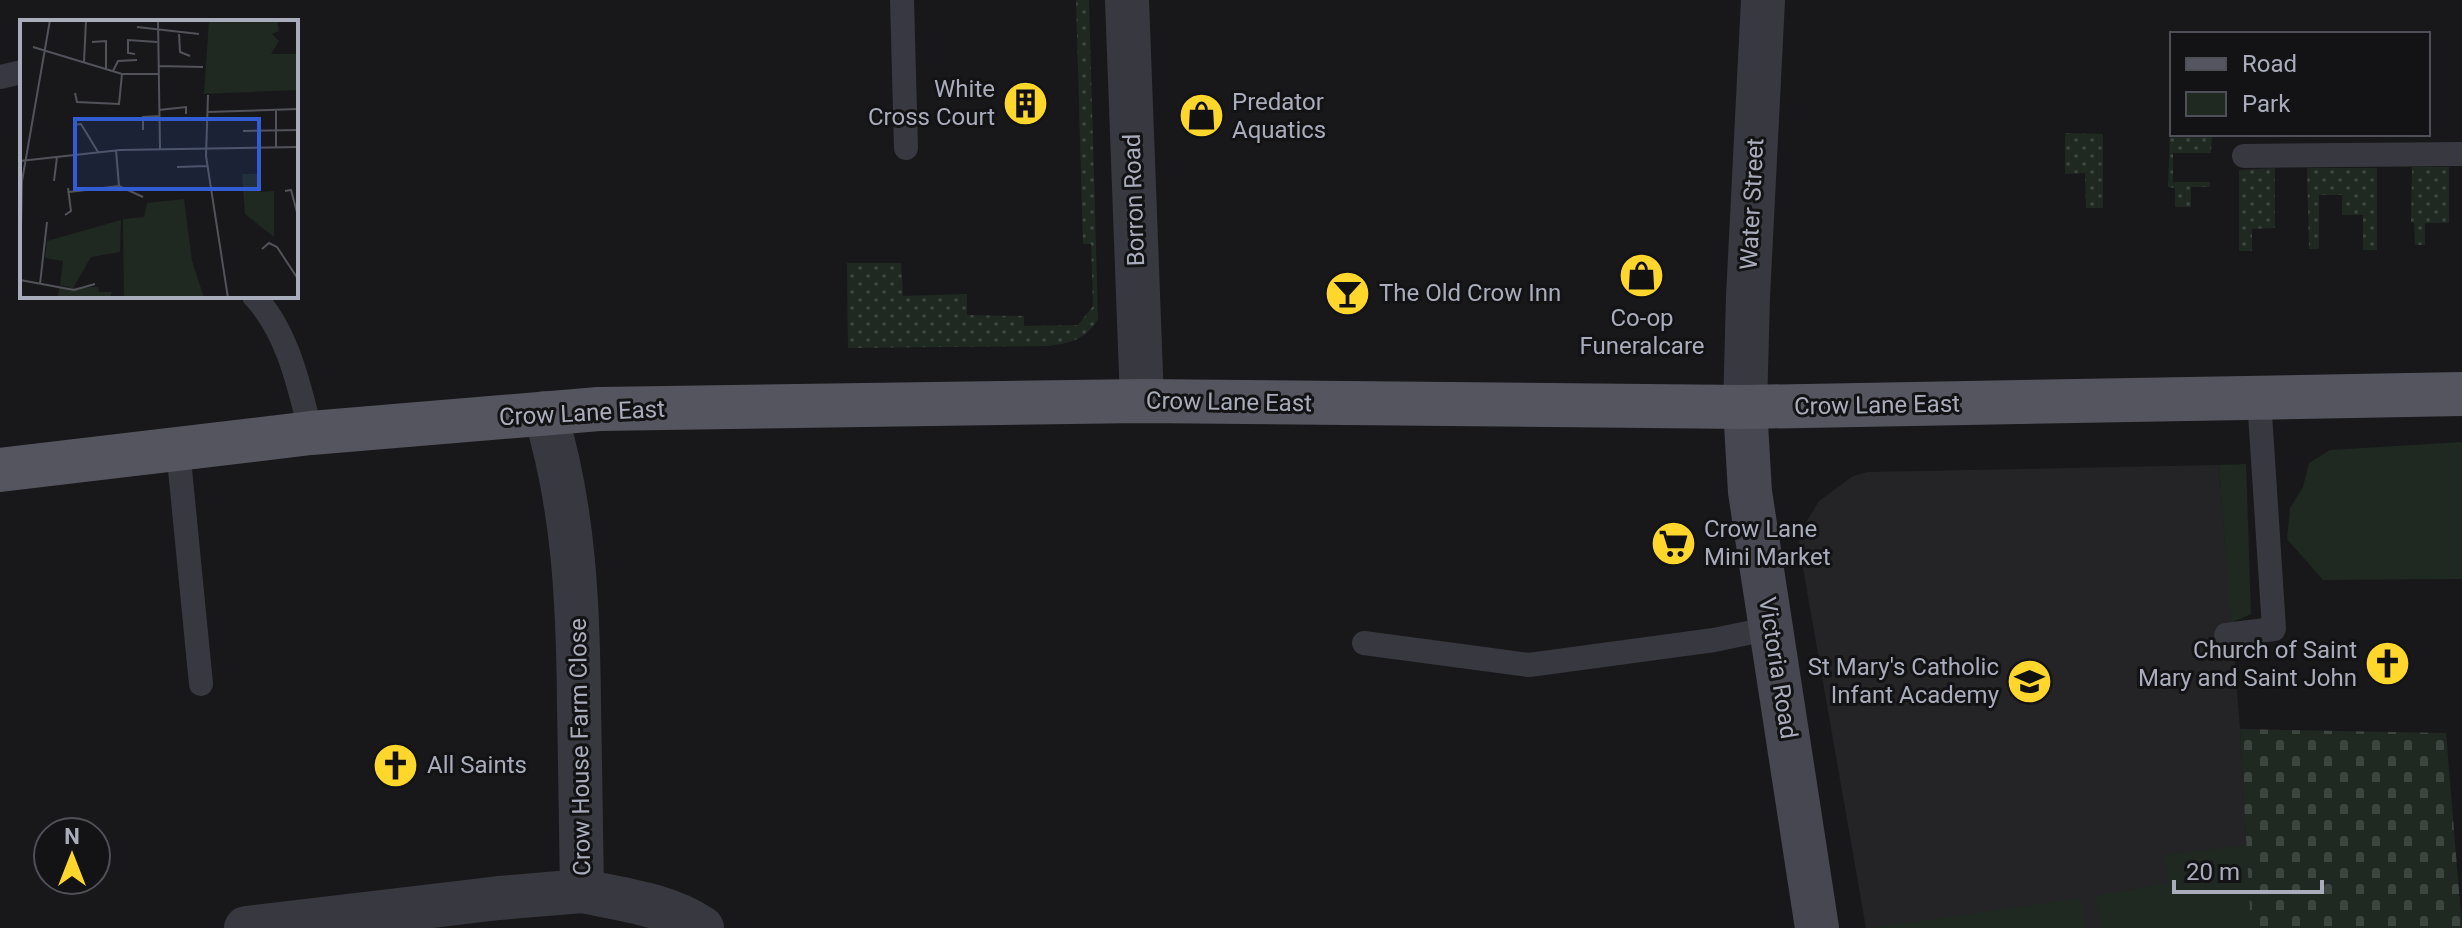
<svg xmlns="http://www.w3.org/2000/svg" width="2462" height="928" font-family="Roboto,sans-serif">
	<defs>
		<pattern id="cemetery-stones" width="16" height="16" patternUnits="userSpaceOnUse" patternTransform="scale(2)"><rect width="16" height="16" fill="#1f2922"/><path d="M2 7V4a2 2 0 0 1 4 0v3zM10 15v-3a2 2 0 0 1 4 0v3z" fill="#3d4540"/></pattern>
		<pattern id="garden-dots" width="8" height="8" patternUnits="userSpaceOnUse" patternTransform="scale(2)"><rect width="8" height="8" fill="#1f2922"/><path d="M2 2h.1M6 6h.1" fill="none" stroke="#3d4540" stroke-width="1.8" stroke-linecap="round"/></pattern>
	</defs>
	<rect width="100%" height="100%" fill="#18181a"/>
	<path fill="#242427" d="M 2219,465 L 2240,729 L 2251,928 L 1866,928 L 1799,545 L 1800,532 L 1819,501 L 1853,476 L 1868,472 Z"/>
	<g fill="#1f2922">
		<path d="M 2462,442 L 2462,579 L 2323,580 L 2287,539 L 2290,508 L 2303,487 L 2309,463 L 2330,450 Z"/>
		<path d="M 2246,464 L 2251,614 L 2231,623 L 2219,465 Z"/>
		<path d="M 2247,845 L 2251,928 L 2101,928 L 2095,896 L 2168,883 L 2165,855 Z"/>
		<path d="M 2080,898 L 2086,928 L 1872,928 Z"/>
	</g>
	<path fill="url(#cemetery-stones)" d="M 2240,729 L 2446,733 L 2462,928 L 2251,928 Z"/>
	<g fill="url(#garden-dots)">
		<path d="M 1076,0 L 1089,0 L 1098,319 C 1085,340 1071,343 1048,346 L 848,348 L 847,263 L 901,263 L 903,296 L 967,294 L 967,315 L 1024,316 L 1024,326 L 1078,325 L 1093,306 L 1091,244 L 1083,244 Z"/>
		<path d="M 2065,133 L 2103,134 L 2103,208 L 2086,208 L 2085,173 L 2065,174 Z"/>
		<path d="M 2170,134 L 2212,135 L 2211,153 L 2173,153 L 2173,182 L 2210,182 L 2210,187 L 2191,187 L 2191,207 L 2175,207 L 2175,188 L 2168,187 Z"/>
		<path d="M 2412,167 L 2449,167 L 2449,223 L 2425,223 L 2425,245 L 2415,245 L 2414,223 L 2411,222 Z"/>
		<path d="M 2275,168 L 2275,228 L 2252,229 L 2252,251 L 2239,251 L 2239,170 Z"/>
		<path d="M 2307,168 L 2377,168 L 2377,250 L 2363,250 L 2363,215 L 2342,215 L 2342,195 L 2319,195 L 2319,249 L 2309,249 Z"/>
	</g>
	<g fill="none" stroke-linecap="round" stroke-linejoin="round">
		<g stroke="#383940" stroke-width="24">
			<path d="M 902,0 L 906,148"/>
			<path d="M 0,77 L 22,72"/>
			<path d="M 2244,156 L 2462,154"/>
			<path d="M 254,296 C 288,332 299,386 311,433"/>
			<path d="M 178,449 L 201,684"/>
			<path d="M 2226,635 L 2274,629 L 2259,398"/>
			<path d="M 1364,643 L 1529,665 L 1714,640 L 1772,628"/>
		</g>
		<g stroke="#383940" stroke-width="44">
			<path d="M 1127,0 L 1142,401"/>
			<path d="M 1745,407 L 1748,297 L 1763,0"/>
			<path d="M 582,891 C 622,899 668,905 702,928"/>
			<path d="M 246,928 L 499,898 L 582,891 C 581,828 580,765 579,702 C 578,604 574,508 545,413"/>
		</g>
		<path stroke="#464750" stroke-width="44" d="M 1745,407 L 1750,492 L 1817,928"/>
		<path stroke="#54555f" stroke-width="44" d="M 0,470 L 311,433 L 599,409 L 1142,401 L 1745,407 L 2462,394"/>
	</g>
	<defs>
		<symbol id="building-disc" viewBox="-11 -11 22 22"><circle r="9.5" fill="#ffd62b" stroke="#131315"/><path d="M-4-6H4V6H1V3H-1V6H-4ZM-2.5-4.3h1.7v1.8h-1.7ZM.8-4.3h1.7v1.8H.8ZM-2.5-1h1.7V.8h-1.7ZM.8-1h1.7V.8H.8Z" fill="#111"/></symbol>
		<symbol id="shop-disc" viewBox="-11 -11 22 22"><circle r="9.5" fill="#ffd62b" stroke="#131315"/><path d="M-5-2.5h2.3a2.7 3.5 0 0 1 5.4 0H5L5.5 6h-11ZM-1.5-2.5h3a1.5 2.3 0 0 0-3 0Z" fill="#111"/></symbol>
		<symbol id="bar-disc" viewBox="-11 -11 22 22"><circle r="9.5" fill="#ffd62b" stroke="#131315"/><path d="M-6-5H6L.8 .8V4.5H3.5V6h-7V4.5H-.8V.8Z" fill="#111"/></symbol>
		<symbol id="supermarket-disc" viewBox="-11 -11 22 22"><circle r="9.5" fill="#ffd62b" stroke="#131315"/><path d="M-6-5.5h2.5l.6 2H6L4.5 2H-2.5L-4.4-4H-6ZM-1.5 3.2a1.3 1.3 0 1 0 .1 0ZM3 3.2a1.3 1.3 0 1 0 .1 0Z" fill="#111"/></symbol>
		<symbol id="church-disc" viewBox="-11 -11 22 22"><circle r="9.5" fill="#ffd62b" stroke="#131315"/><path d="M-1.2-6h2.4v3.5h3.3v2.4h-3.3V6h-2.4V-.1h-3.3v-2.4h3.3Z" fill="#111"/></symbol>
		<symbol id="school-disc" viewBox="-11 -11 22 22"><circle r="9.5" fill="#ffd62b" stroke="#131315"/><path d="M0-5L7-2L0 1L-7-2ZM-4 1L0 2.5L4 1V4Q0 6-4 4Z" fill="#111"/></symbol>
	</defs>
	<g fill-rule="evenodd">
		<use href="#building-disc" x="1000" y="78" width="51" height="51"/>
		<use href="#shop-disc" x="1176" y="90" width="51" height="51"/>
		<use href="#shop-disc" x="1616" y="250" width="51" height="51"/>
		<use href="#bar-disc" x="1322" y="268" width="51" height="51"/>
		<use href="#supermarket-disc" x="1648" y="518" width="51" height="51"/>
		<use href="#church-disc" x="2362" y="638" width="51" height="51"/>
		<use href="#school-disc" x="2004" y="656" width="51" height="51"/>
		<use href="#church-disc" x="370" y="740" width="51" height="51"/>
	</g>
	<g text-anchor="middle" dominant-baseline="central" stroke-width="6" stroke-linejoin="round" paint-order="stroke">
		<g font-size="24" fill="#a9acbb" stroke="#131315" text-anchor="start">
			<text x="995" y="89" text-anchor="end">White<tspan x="995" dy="28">Cross Court</tspan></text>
			<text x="1232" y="102">Predator<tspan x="1232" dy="28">Aquatics</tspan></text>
			<text x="1379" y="293">The Old Crow Inn</text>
			<text x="1642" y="318" text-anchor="middle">Co-op<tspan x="1642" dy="28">Funeralcare</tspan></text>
			<text x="1704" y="529">Crow Lane<tspan x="1704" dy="28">Mini Market</tspan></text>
			<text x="2357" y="650" text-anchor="end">Church of Saint<tspan x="2357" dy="28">Mary and Saint John</tspan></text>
			<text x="1999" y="667" text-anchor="end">St Mary's Catholic<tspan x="1999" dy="28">Infant Academy</tspan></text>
			<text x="427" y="765">All Saints</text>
		</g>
		<g font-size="24" fill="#a9acbb" stroke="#131315">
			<text transform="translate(1134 200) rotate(-92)">Borron Road</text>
			<text transform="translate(1752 204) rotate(-87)">Water Street</text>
			<text transform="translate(1229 402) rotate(1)">Crow Lane East</text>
			<text transform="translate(1877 405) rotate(-1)">Crow Lane East</text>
			<text transform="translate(582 413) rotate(-3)">Crow Lane East</text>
			<text transform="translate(1778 668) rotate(81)">Victoria Road</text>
			<text transform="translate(580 747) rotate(-91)">Crow House Farm Close</text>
		</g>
	</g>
	<g transform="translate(20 20)">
		<rect width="278" height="278" fill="#18181a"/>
		<path d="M 189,0 L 257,0 L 259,11 L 252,14 L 259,21 L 251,34 L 278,34 L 278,70 L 184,74 ZM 164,179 L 172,241 L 184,278 L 104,278 L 103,199 L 124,197 L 127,183 ZM 101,200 L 100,232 L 71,237 L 53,268 L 40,265 L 43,241 L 25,238 L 27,221 ZM 78,267 L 79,272 L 92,272 L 90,278 L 38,278 L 39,268 Z" fill="#1f2922"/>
		<path d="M 222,154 L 238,154 L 240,172 L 254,171 L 254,217 L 225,194 Z" fill="#1f2922"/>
		<path fill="none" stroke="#52535a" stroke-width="2" d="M 138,0 L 140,129M 117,7 L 179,14M 159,14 L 160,32 L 170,36M 72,22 L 86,21 L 86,49M 13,27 L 102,54 L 138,54M 115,34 L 108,33 L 108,20 L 137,22M 64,42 L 66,0M 138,46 L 183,47M 93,51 L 98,41 L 117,40M 55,73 L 57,82 L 99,84 L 102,54M 188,75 L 186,136 L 208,278M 139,90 L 166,87 L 166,94M 256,91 L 256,128M 187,92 L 278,89M 54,105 L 61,104 L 78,132M 123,110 L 123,97 L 139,96M 223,111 L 278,110M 0,141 L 100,130 L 278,127M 157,147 L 187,146M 34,161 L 37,137M 99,166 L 123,177M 265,171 L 271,170 L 278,196M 49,172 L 99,166 L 96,130M 45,195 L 51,191 L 48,168M 242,229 L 249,223 L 257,227 L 278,259M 0,255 L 2,161 L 30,0M 0,260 L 54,270 L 75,264M 20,264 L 27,202"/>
		<path fill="#325cd4" fill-opacity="0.15" stroke="#325cd4" stroke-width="4" d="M 55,99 L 239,99 L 239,169 L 55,169 Z"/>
		<rect width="278" height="278" fill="none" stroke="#a9acbb" stroke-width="4"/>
	</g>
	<rect x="2170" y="32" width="260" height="104" fill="#131315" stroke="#4f5057" stroke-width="2"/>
	<rect x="2186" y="58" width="40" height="12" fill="#54555f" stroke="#4f5057" stroke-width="2"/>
	<text x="2242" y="72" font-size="24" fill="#a9acbb">Road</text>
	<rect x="2186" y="92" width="40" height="24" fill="#1f2922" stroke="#4f5057" stroke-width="2"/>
	<text x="2242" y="112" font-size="24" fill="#a9acbb">Park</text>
	<g transform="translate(72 856)"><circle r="38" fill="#131315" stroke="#4f5057" stroke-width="2"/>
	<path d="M0-6L14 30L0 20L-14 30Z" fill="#ffd62b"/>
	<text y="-12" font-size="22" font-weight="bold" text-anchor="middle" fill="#a9acbb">N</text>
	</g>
	<path d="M2174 880v12h148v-12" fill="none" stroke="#a9acbb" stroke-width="4"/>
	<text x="2186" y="880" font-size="24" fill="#a9acbb" stroke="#131315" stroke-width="6" paint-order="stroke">20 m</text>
</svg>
